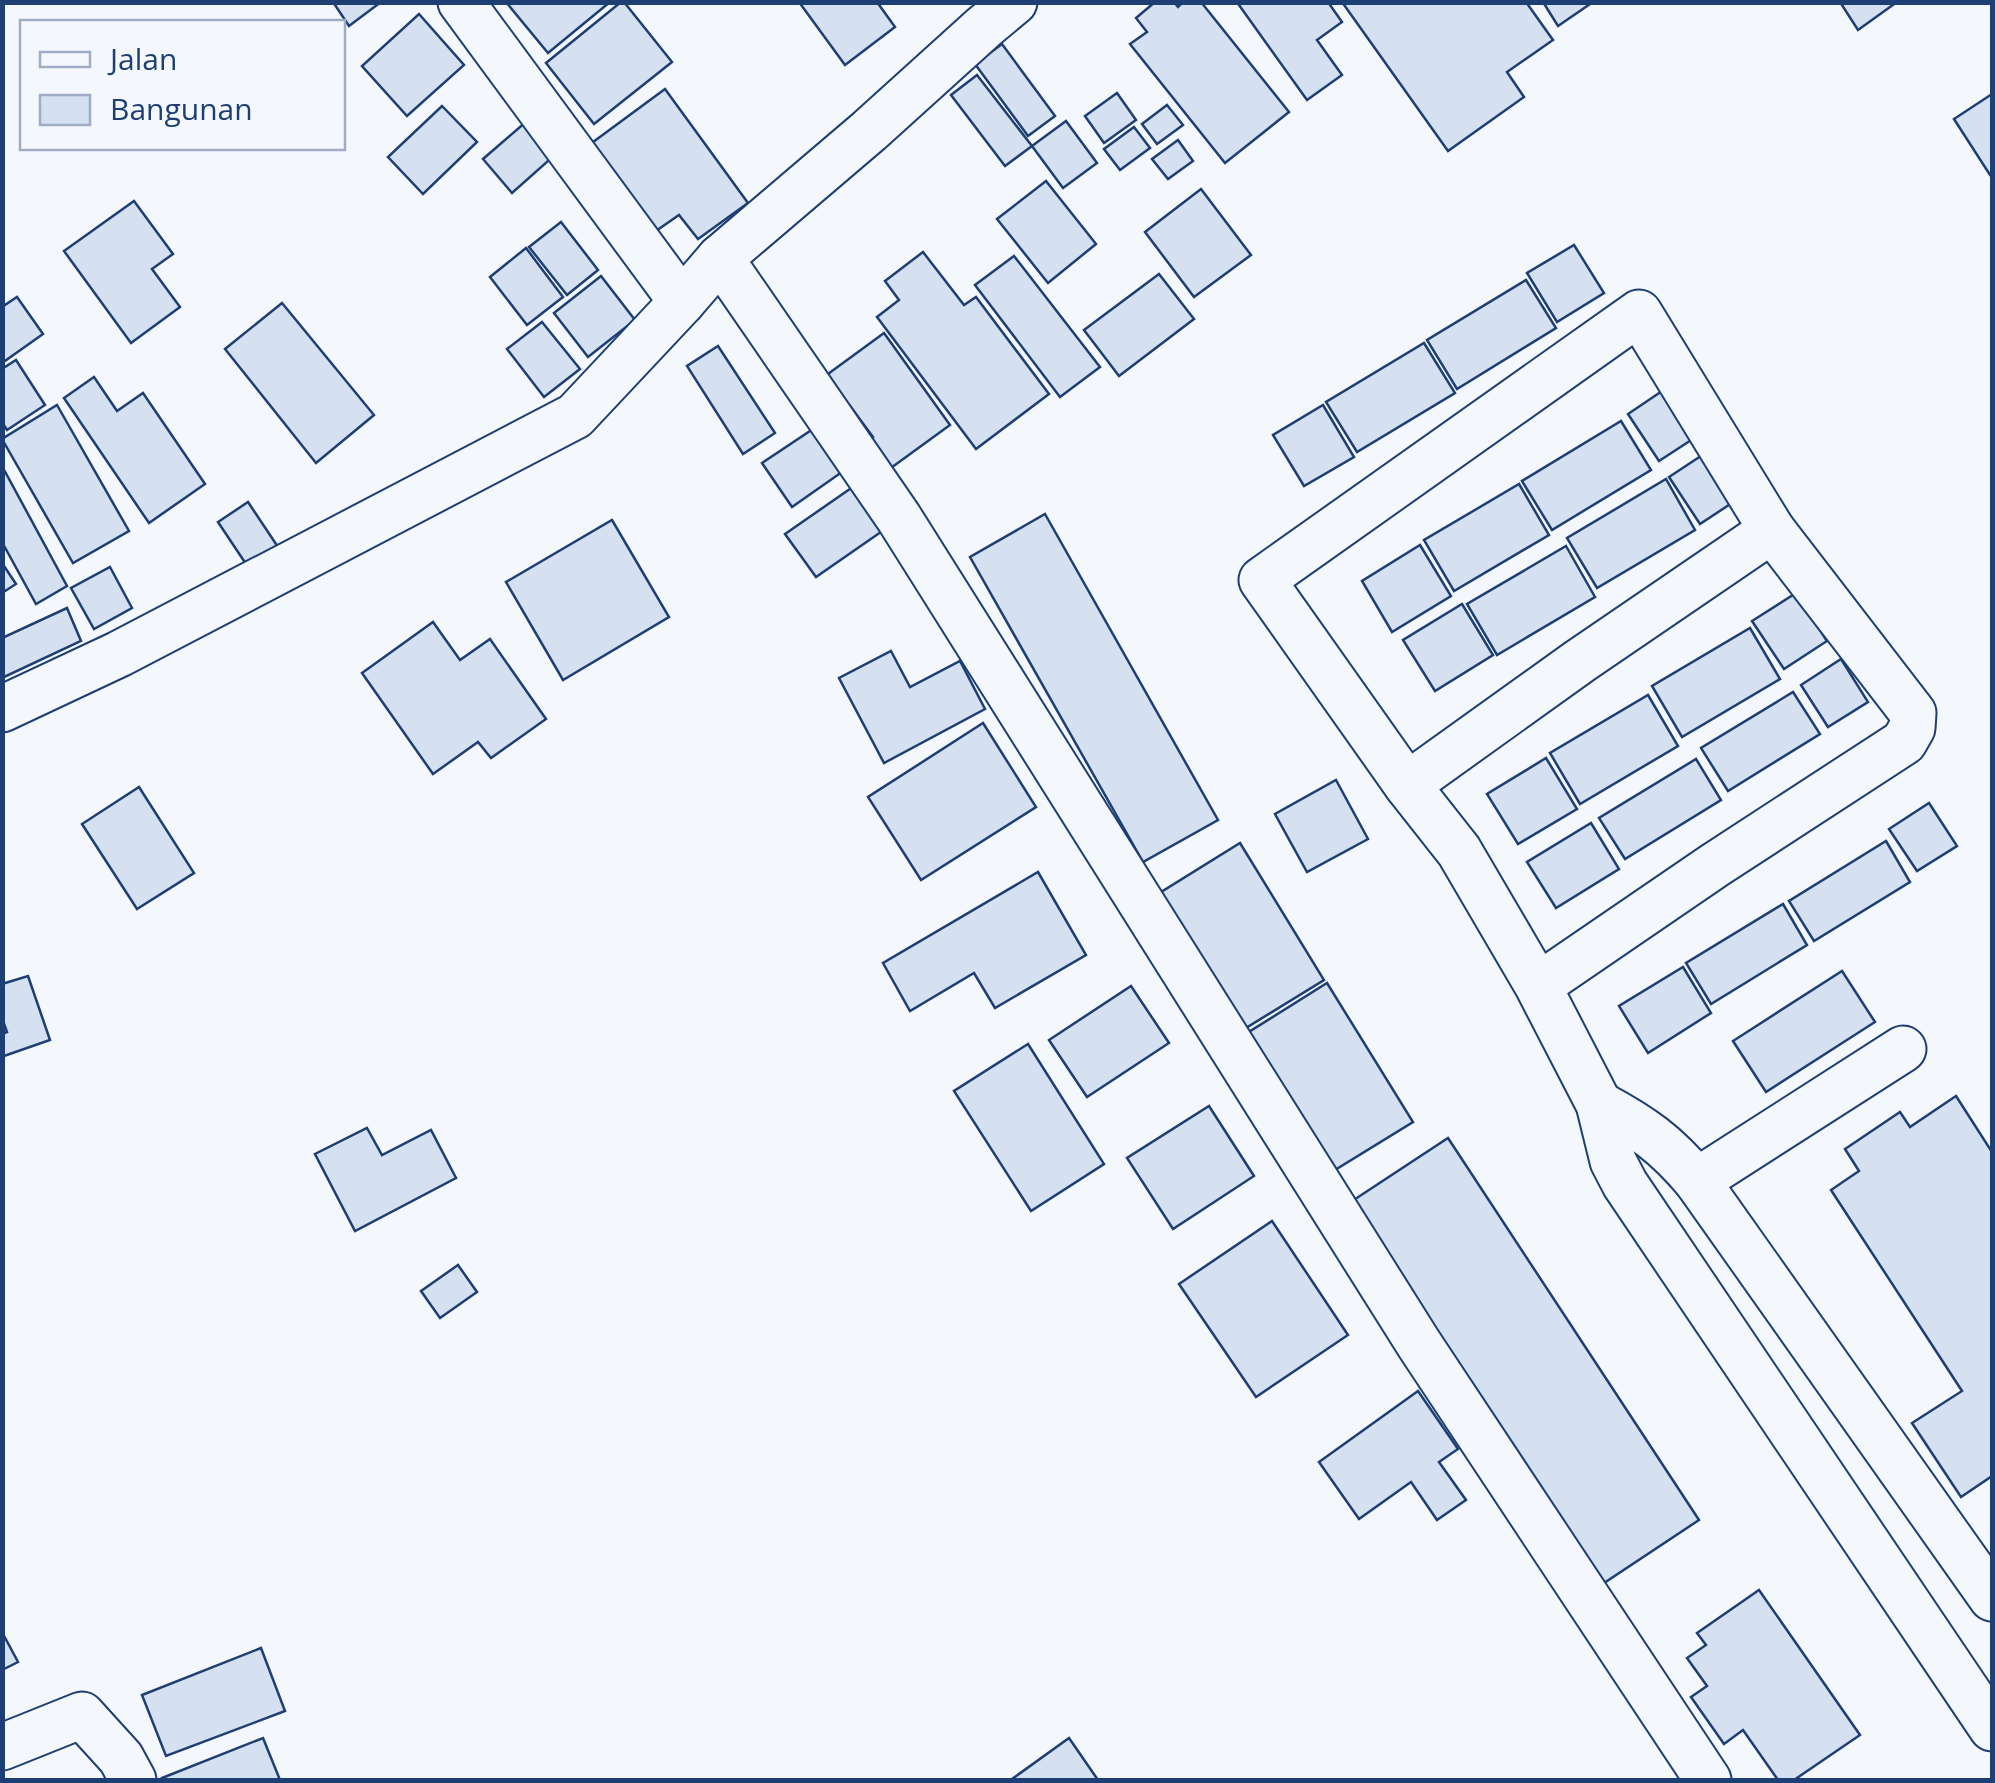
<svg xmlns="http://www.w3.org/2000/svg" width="1995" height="1783" font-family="'Open Sans',sans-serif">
	<rect width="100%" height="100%" fill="#f4f7fb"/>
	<g fill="#d5e0f0" stroke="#1d3f73" stroke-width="2.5">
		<path d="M 333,2 L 381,2 L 349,26 Z"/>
		<path d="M 506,2 L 610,2 L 548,53 Z"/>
		<path d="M 621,2 L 624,2 L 672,62 L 594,124 L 546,63 Z"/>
		<path d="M 799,2 L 877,2 L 895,27 L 845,65 Z"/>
		<path d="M 1155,2 L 1174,2 L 1178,7 L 1183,2 L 1201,2 L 1289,112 L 1225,163 L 1130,44 L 1147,32 L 1136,18 Z"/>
		<path d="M 1243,2 L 1328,2 L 1342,22 L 1317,40 L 1342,75 L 1307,100 L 1239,5 Z"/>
		<path d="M 1342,2 L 1526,2 L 1553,40 L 1507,72 L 1524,97 L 1448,151 Z"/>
		<path d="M 1543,2 L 1593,2 L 1558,26 Z"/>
		<path d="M 1840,2 L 1897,2 L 1858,30 Z"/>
		<path d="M 419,14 L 464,65 L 407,116 L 362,66 Z"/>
		<path d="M 1002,44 L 1055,116 L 1028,136 L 975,64 Z"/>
		<path d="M 977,75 L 1032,146 L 1005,166 L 951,95 Z"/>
		<path d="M 665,89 L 748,203 L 698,239 L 679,215 L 653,233 L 589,145 Z"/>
		<path d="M 1117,93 L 1136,120 L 1104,143 L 1085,116 Z"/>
		<path d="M 1992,94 L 1992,174 L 1990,175 L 1954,119 Z"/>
		<path d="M 1167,105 L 1183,125 L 1157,144 L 1142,124 Z"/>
		<path d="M 442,106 L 477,142 L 423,194 L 388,157 Z"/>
		<path d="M 527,121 L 556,154 L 512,193 L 483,159 Z"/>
		<path d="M 1066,121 L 1097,163 L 1063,188 L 1032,146 Z"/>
		<path d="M 1134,127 L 1150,148 L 1120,170 L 1104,149 Z"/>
		<path d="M 1178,140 L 1193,161 L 1168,179 L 1152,159 Z"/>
		<path d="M 1046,181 L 1096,244 L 1048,283 L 997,219 Z"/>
		<path d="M 1201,189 L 1251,255 L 1194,297 L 1145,232 Z"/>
		<path d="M 134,201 L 173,254 L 152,269 L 180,307 L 131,343 L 64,251 Z"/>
		<path d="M 561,222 L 598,270 L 567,295 L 529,247 Z"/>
		<path d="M 1574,245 L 1604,293 L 1557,322 L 1527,273 Z"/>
		<path d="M 526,248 L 563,297 L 527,325 L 490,277 Z"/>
		<path d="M 923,252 L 964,305 L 976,297 L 1049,394 L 976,449 L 877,317 L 899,300 L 885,281 Z"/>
		<path d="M 1014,256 L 1100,367 L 1060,397 L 975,285 Z"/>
		<path d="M 1159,274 L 1194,319 L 1119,376 L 1084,330 Z"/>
		<path d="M 601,276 L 635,320 L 588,357 L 554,313 Z"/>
		<path d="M 1526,280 L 1556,328 L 1457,389 L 1427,340 Z"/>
		<path d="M 17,297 L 43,334 L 2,363 L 2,307 Z"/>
		<path d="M 282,303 L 374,415 L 316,463 L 225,349 Z"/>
		<path d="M 542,322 L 580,369 L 544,397 L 507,349 Z"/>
		<path d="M 884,333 L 950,425 L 884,473 L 864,444 L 873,437 L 850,406 L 840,413 L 817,382 Z"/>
		<path d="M 1424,343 L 1455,393 L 1357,452 L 1326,402 Z"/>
		<path d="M 718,346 L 775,433 L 743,454 L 687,366 Z"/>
		<path d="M 16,360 L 45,405 L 7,430 L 2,422 L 2,369 Z"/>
		<path d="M 94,377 L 117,411 L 143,393 L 205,484 L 149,523 L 64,398 Z"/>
		<path d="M 1671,385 L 1702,433 L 1659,461 L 1628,414 Z"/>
		<path d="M 57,405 L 129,531 L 73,563 L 2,439 Z"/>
		<path d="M 1323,405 L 1354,457 L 1304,486 L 1273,435 Z"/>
		<path d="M 1621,421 L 1651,470 L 1552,530 L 1522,481 Z"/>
		<path d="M 813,429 L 842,472 L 792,507 L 762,463 Z"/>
		<path d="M 1713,448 L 1744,495 L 1700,524 L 1669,477 Z"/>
		<path d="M 2,466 L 67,586 L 36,604 L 2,542 Z"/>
		<path d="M 1666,479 L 1695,530 L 1597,588 L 1567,538 Z"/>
		<path d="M 860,482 L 891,525 L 816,577 L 785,534 Z"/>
		<path d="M 1519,484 L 1549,535 L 1454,591 L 1424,540 Z"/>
		<path d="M 248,502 L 278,547 L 248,567 L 218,522 Z"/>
		<path d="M 1045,514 L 1218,820 L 1143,862 L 970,557 Z"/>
		<path d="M 612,520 L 669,617 L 563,680 L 506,582 Z"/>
		<path d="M 1420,545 L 1451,596 L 1392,632 L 1362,581 Z"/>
		<path d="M 1566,546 L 1595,597 L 1497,655 L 1467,604 Z"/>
		<path d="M 2,563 L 16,584 L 2,593 Z"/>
		<path d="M 110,567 L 132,608 L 94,629 L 71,588 Z"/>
		<path d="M 1796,593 L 1827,641 L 1784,669 L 1752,621 Z"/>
		<path d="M 1462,604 L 1493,655 L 1435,691 L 1403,640 Z"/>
		<path d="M 67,608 L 81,641 L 2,678 L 2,638 Z"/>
		<path d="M 433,622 L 460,660 L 490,639 L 546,719 L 491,758 L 478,742 L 433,774 L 362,673 Z"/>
		<path d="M 1750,628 L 1780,679 L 1682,737 L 1652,686 Z"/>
		<path d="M 891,651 L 910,687 L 960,661 L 985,709 L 884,763 L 839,678 Z"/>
		<path d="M 1841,659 L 1868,702 L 1828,727 L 1801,685 Z"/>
		<path d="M 1793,692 L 1820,734 L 1728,791 L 1701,748 Z"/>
		<path d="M 1648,695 L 1678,746 L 1580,804 L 1550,753 Z"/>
		<path d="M 983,723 L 1036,807 L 921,880 L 868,797 Z"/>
		<path d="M 1546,758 L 1577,809 L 1518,844 L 1487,794 Z"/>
		<path d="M 1696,759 L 1721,800 L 1625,859 L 1599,818 Z"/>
		<path d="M 1336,780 L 1368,839 L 1307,872 L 1275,814 Z"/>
		<path d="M 139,787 L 194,873 L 137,909 L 82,824 Z"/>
		<path d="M 1929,803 L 1957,846 L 1917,871 L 1889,829 Z"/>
		<path d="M 1591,823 L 1619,869 L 1556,908 L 1527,862 Z"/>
		<path d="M 1886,841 L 1910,882 L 1814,941 L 1789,901 Z"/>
		<path d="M 1240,843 L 1324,980 L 1241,1031 L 1158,894 Z"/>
		<path d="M 1038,872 L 1086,955 L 995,1008 L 974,973 L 910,1011 L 883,963 Z"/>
		<path d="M 1783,904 L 1807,945 L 1711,1004 L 1686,963 Z"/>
		<path d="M 1683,967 L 1711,1013 L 1648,1053 L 1619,1006 Z"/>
		<path d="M 1842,971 L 1875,1022 L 1766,1092 L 1733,1041 Z"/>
		<path d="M 28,976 L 50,1040 L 4,1056 L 2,1034 L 7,1032 L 2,1018 L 2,984 Z"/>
		<path d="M 1327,983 L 1413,1122 L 1330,1173 L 1244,1035 Z"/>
		<path d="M 1131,986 L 1169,1043 L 1087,1097 L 1049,1040 Z"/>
		<path d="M 1028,1044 L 1104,1164 L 1031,1211 L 954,1091 Z"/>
		<path d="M 1956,1096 L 1992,1152 L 1992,1476 L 1961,1497 L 1912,1423 L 1962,1391 L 1831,1190 L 1859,1171 L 1845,1149 L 1900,1112 L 1910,1127 Z"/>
		<path d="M 1209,1106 L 1254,1176 L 1173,1229 L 1127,1158 Z"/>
		<path d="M 367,1128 L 382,1155 L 431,1130 L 456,1178 L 355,1231 L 315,1154 Z"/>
		<path d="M 1448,1138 L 1699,1520 L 1592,1591 L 1340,1209 Z"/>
		<path d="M 1272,1221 L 1348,1335 L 1256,1397 L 1179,1284 Z"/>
		<path d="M 458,1265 L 477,1292 L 440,1318 L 421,1291 Z"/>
		<path d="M 1418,1391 L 1458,1449 L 1439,1462 L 1466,1500 L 1437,1520 L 1411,1482 L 1359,1519 L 1319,1462 Z"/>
		<path d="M 1759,1590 L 1860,1735 L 1794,1780 L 1778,1780 L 1743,1730 L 1724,1744 L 1691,1697 L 1707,1686 L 1687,1658 L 1706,1645 L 1697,1633 Z"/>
		<path d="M 2,1632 L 18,1662 L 2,1670 Z"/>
		<path d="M 261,1648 L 285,1711 L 166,1756 L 142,1695 Z"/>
		<path d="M 263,1738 L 280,1780 L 163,1780 L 162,1778 Z"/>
		<path d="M 1069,1738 L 1098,1780 L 1013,1780 L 1012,1779 Z"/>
	</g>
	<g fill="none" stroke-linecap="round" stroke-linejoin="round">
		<defs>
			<g id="street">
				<path d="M 461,2 L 682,302"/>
				<path d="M 720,258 L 899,518 L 1419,1344 L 1708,1780"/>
				<path d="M 2,709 L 119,654 L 575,416 L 682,302 L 720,258 L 869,131 L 984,27 L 1014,2"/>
				<path d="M 1407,785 L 1580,661 L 1772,530"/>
				<path d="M 1538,986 L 1715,865 L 1904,742 L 1912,728 L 1913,713 L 1772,530 L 1639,313 L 1262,580 L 1407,785 L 1459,851 L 1538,986 L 1599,1104 L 1613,1161 L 1625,1184 L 1992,1728"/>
				<path d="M 1599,1104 C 1642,1127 1666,1144 1697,1181 L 1992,1598"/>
				<path d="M 1697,1181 L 1903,1049"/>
				<path d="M 2,1747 L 82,1715 L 121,1758 L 133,1780"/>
			</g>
		</defs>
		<use href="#street" stroke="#1d3f73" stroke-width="49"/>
		<use href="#street" stroke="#f4f7fb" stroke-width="45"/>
	</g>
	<rect width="1995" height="1783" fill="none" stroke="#1d3f73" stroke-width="10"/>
	<rect x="20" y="20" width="325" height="130" fill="#f4f7fb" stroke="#9eadc5" stroke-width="2.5"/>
	<rect x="40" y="52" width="50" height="15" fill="#f4f7fb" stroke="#9eadc5" stroke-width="2.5"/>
	<text x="110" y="70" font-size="30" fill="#1d3f73">Jalan</text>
	<rect x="40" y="95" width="50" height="30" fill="#d5e0f0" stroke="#9eadc5" stroke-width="2.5"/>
	<text x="110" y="120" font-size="30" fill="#1d3f73">Bangunan</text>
</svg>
